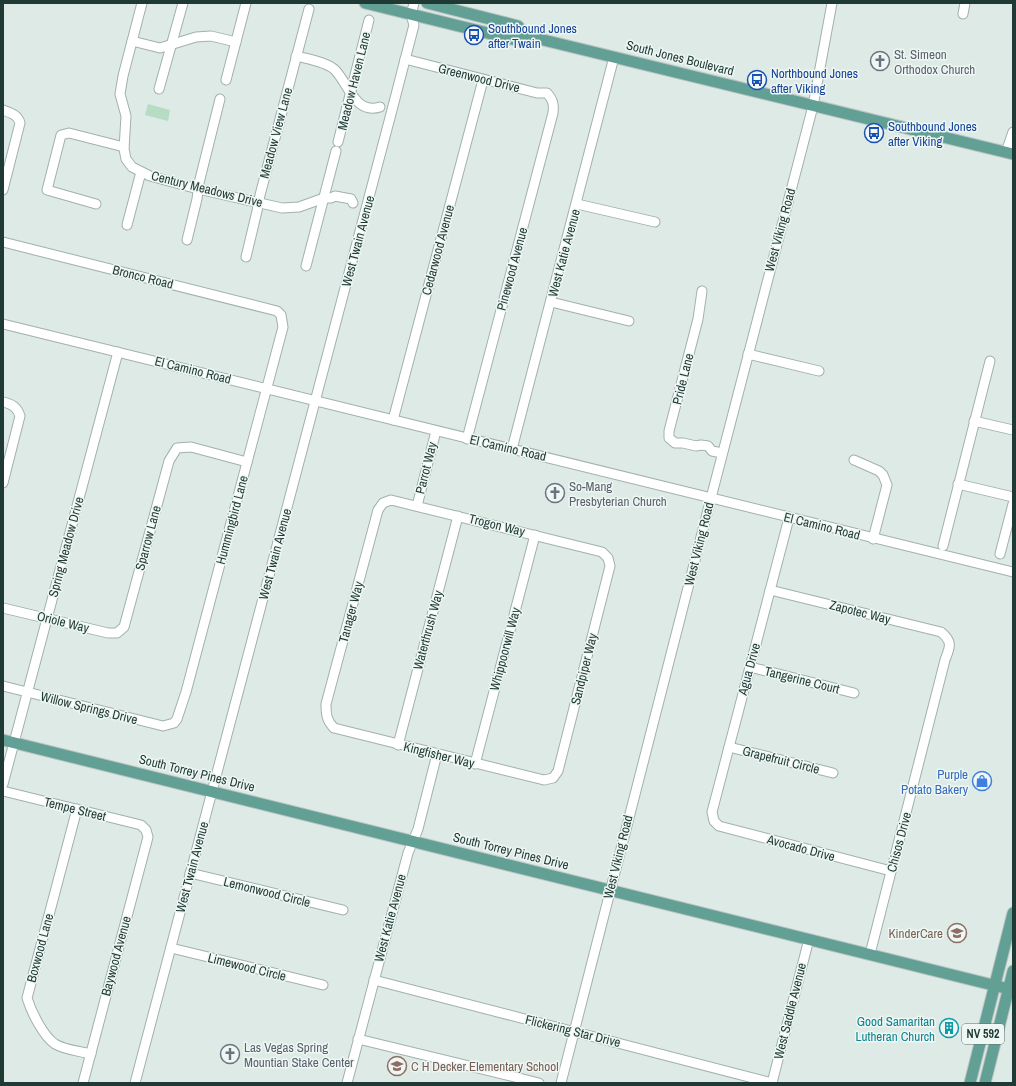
<svg xmlns="http://www.w3.org/2000/svg" width="1016" height="1086" font-family="'Archivo Narrow',sans-serif">
	<rect width="100%" height="100%" fill="#deeae6"/>
	<path fill="#b6dcc3" d="M 148,104 L 170,110 L 168,121 L 145,115 Z"/>
	<g fill="none" stroke-linecap="round" stroke-linejoin="round">
		<defs>
			<g id="minor">
				<path d="M 142,3 L 123,76 L 120,94 L 126,116 L 124,149 L 126,159 L 132,167 L 150,176 L 198,189 L 282,208 L 299,207 L 324,198 L 331,198 L 335,196 L 351,199 L 353,203"/>
				<path d="M 963,14 L 965,3"/>
				<path d="M 132,41 L 160,48 L 196,37 L 211,36 L 236,42"/>
				<path d="M 296,56 C 307,59 327,62 335,70 C 348,83 355,115 380,107"/>
				<path d="M 405,59 L 537,93 L 547,93 C 553,100 554,104 553,113 L 467,439"/>
				<path d="M 226,80 L 246,3"/>
				<path d="M 159,89 L 183,3"/>
				<path d="M 3,110 C 11,113 18,115 20,123 L 3,190"/>
				<path d="M 338,142 L 369,20"/>
				<path d="M 1006,152 L 1013,132"/>
				<path d="M 96,204 L 47,190 L 61,135 L 69,133 L 124,147"/>
				<path d="M 577,204 L 655,222"/>
				<path d="M 127,225 L 141,172"/>
				<path d="M 187,240 L 197,199 L 199,183 L 220,99"/>
				<path d="M 3,242 L 277,311 L 281,315 L 283,327 L 186,692 L 177,719 L 174,723 L 163,726 L 3,686"/>
				<path d="M 246,257 L 257,211 L 260,195 L 309,9"/>
				<path d="M 306,266 L 336,151"/>
				<path d="M 702,291 L 698,319 L 669,431 L 669,438 L 675,443 L 683,443 L 696,446 L 701,445 L 708,446 L 712,451 L 722,453"/>
				<path d="M 551,302 L 629,321"/>
				<path d="M 3,324 C 340,405 676,492 1013,572"/>
				<path d="M 748,354 L 819,371"/>
				<path d="M 3,402 C 12,404 17,407 20,416 L 3,483"/>
				<path d="M 393,420 L 483,80"/>
				<path d="M 974,421 L 1013,430"/>
				<path d="M 512,449 L 614,57"/>
				<path d="M 854,460 L 879,471 L 883,475 L 887,485 L 873,539"/>
				<path d="M 958,484 L 1013,497"/>
				<path d="M 391,500 L 602,552 L 608,558 L 610,566 L 558,771 L 553,778 L 544,780 L 334,728 C 327,721 326,715 326,704 L 378,510 L 383,503 Z"/>
				<path d="M 417,506 L 436,431"/>
				<path d="M 789,518 L 712,812 L 714,821 L 719,826 L 891,871"/>
				<path d="M 943,546 L 990,361"/>
				<path d="M 1000,554 L 1013,504"/>
				<path d="M 770,590 L 941,632 C 953,642 950,647 945,660 L 870,954"/>
				<path d="M 3,608 L 108,633 L 117,633 L 124,627 L 169,461 L 177,448 L 191,447 L 247,462"/>
				<path d="M 750,667 L 854,693"/>
				<path d="M 398,745 L 458,516"/>
				<path d="M 729,747 L 833,773"/>
				<path d="M 475,764 L 535,535"/>
				<path d="M 3,784 L 118,352"/>
				<path d="M 3,791 L 141,825 L 146,830 L 148,837 L 83,1083"/>
				<path d="M 77,809 L 27,998 C 31,1011 43,1036 55,1044 C 65,1050 79,1051 91,1054"/>
				<path d="M 190,873 L 343,910"/>
				<path d="M 171,948 L 323,985"/>
				<path d="M 374,980 L 772,1083"/>
				<path d="M 358,1039 L 539,1083"/>
				<path d="M 135,1083 L 392,110 L 414,25 L 411,15 L 414,3"/>
				<path d="M 347,1083 L 408,853 L 418,829 L 437,754"/>
				<path d="M 561,1083 L 711,498 L 813,106 L 832,3"/>
				<path d="M 772,1083 L 809,939"/>
			</g>
			<g id="major">
				<path d="M 365,3 L 516,40 L 527,36"/>
				<path d="M 427,3 L 518,26 L 527,36 L 1013,154"/>
				<path d="M 3,740 L 1013,990"/>
				<path d="M 970,1083 L 1013,913"/>
				<path d="M 985,1083 L 1013,971"/>
			</g>
		</defs>
		<use href="#minor" stroke="#a1b1ad" stroke-width="11"/>
		<use href="#major" stroke="#bcc4c2" stroke-width="13"/>
		<use href="#minor" stroke="#fff" stroke-width="9"/>
		<use href="#major" stroke="#62a095" stroke-width="11"/>
	</g>
	<defs>
		<symbol id="bus-ring" viewBox="-11 -11 22 22"><circle r="9.5" fill="#eef7f3" stroke="#1a4fb4" stroke-width="1.5"/><path d="M-5-6H5V4H4V6H2V4H-2V6H-4V4H-5ZM-3.5-4V0h7V-4ZM-3.5 1.2v1.5H-2V1.2ZM2 1.2v1.5H3.5V1.2Z" fill="#1a4fb4"/></symbol>
		<symbol id="church-ring" viewBox="-11 -11 22 22"><circle r="9.5" fill="#eef7f3" stroke="#6b7280" stroke-width="1.5"/><path d="M-1.2-6h2.4v3.5h3.3v2.4h-3.3V6h-2.4V-.1h-3.3v-2.4h3.3Z" fill="#6b7280"/></symbol>
		<symbol id="shop-ring" viewBox="-11 -11 22 22"><circle r="9.5" fill="#eef7f3" stroke="#3f7fe0" stroke-width="1.5"/><path d="M-5-2.5h2.3a2.7 3.5 0 0 1 5.4 0H5L5.5 6h-11ZM-1.5-2.5h3a1.5 2.3 0 0 0-3 0Z" fill="#3f7fe0"/></symbol>
		<symbol id="school-ring" viewBox="-11 -11 22 22"><circle r="9.5" fill="#eef7f3" stroke="#8d6e63" stroke-width="1.5"/><path d="M0-5L7-2L0 1L-7-2ZM-4 1L0 2.5L4 1V4Q0 6-4 4Z" fill="#8d6e63"/></symbol>
		<symbol id="building-ring" viewBox="-11 -11 22 22"><circle r="9.5" fill="#eef7f3" stroke="#0f9aa8" stroke-width="1.5"/><path d="M-4-6H4V6H1V3H-1V6H-4ZM-2.5-4.3h1.7v1.8h-1.7ZM.8-4.3h1.7v1.8H.8ZM-2.5-1h1.7V.8h-1.7ZM.8-1h1.7V.8H.8Z" fill="#0f9aa8"/></symbol>
	</defs>
	<g fill-rule="evenodd">
		<use href="#bus-ring" x="463" y="24" width="22" height="22"/>
		<use href="#church-ring" x="869" y="50" width="22" height="22"/>
		<use href="#bus-ring" x="746" y="69" width="22" height="22"/>
		<use href="#bus-ring" x="863" y="122" width="22" height="22"/>
		<use href="#church-ring" x="544" y="482" width="22" height="22"/>
		<use href="#shop-ring" x="971" y="770" width="22" height="22"/>
		<use href="#school-ring" x="946" y="922" width="22" height="22"/>
		<use href="#building-ring" x="938" y="1017" width="22" height="22"/>
		<use href="#church-ring" x="219" y="1043" width="22" height="22"/>
		<use href="#school-ring" x="386" y="1055" width="22" height="22"/>
	</g>
	<g text-anchor="middle" dominant-baseline="central" stroke-width="3" stroke-linejoin="round" paint-order="stroke">
		<rect fill="#eef7f3" stroke="#5d726e" stroke-width="1" x="962" y="1024" width="42" height="20" rx="3"/>
		<g font-size="12" font-weight="bold" fill="#1f3935">
			<text x="983" y="1034">NV 592</text>
		</g>
		<g font-size="13" fill="#164399" stroke="#eef7f3" text-anchor="start">
			<text x="488" y="28">Southbound Jones<tspan x="488" dy="15">after Twain</tspan></text>
			<text x="771" y="73">Northbound Jones<tspan x="771" dy="15">after Viking</tspan></text>
			<text x="888" y="126">Southbound Jones<tspan x="888" dy="15">after Viking</tspan></text>
		</g>
		<g font-size="13" fill="#5b616d" stroke="#eef7f3" text-anchor="start">
			<text x="894" y="54">St. Simeon<tspan x="894" dy="15">Orthodox Church</tspan></text>
			<text x="569" y="486">So-Mang<tspan x="569" dy="15">Presbyterian Church</tspan></text>
			<text x="244" y="1047">Las Vegas Spring<tspan x="244" dy="15">Mountian Stake Center</tspan></text>
		</g>
		<g font-size="13" fill="#1f3935" stroke="#eef7f3">
			<text transform="translate(680 58) rotate(14)">South Jones Boulevard</text>
			<text transform="translate(479 78) rotate(14)">Greenwood Drive</text>
			<text transform="translate(354 81) rotate(-76)">Meadow Haven Lane</text>
			<text transform="translate(276 133) rotate(-75)">Meadow View Lane</text>
			<text transform="translate(207 189) rotate(14)">Century Meadows Drive</text>
			<text transform="translate(780 230) rotate(-75)">West Viking Road</text>
			<text transform="translate(358 241) rotate(-75)">West Twain Avenue</text>
			<text transform="translate(438 250) rotate(-75)">Cedarwood Avenue</text>
			<text transform="translate(564 253) rotate(-75)">West Katie Avenue</text>
			<text transform="translate(512 269) rotate(-75)">Pinewood Avenue</text>
			<text transform="translate(143 277) rotate(14)">Bronco Road</text>
			<text transform="translate(193 370) rotate(14)">El Camino Road</text>
			<text transform="translate(683 379) rotate(-76)">Pride Lane</text>
			<text transform="translate(508 448) rotate(13)">El Camino Road</text>
			<text transform="translate(426 468) rotate(-76)">Parrot Way</text>
			<text transform="translate(232 520) rotate(-75)">Hummingbird Lane</text>
			<text transform="translate(497 525) rotate(14)">Trogon Way</text>
			<text transform="translate(822 526) rotate(14)">El Camino Road</text>
			<text transform="translate(148 538) rotate(-75)">Sparrow Lane</text>
			<text transform="translate(699 544) rotate(-76)">West Viking Road</text>
			<text transform="translate(66 547) rotate(-75)">Spring Meadow Drive</text>
			<text transform="translate(275 554) rotate(-75)">West Twain Avenue</text>
			<text transform="translate(351 612) rotate(-75)">Tanager Way</text>
			<text transform="translate(860 612) rotate(14)">Zapotec Way</text>
			<text transform="translate(63 622) rotate(14)">Oriole Way</text>
			<text transform="translate(428 630) rotate(-75)">Waterthrush Way</text>
			<text transform="translate(505 649) rotate(-75)">Whippoorwill Way</text>
			<text transform="translate(584 669) rotate(-76)">Sandpiper Way</text>
			<text transform="translate(749 669) rotate(-75)">Agua Drive</text>
			<text transform="translate(802 680) rotate(14)">Tangerine Court</text>
			<text transform="translate(89 708) rotate(14)">Willow Springs Drive</text>
			<text transform="translate(439 755) rotate(14)">Kingfisher Way</text>
			<text transform="translate(781 760) rotate(14)">Grapefruit Circle</text>
			<text transform="translate(197 773) rotate(14)">South Torrey Pines Drive</text>
			<text transform="translate(75 809) rotate(14)">Tempe Street</text>
			<text transform="translate(899 842) rotate(-75)">Chisos Drive</text>
			<text transform="translate(801 848) rotate(15)">Avocado Drive</text>
			<text transform="translate(511 851) rotate(14)">South Torrey Pines Drive</text>
			<text transform="translate(618 857) rotate(-76)">West Viking Road</text>
			<text transform="translate(192 867) rotate(-75)">West Twain Avenue</text>
			<text transform="translate(267 892) rotate(14)">Lemonwood Circle</text>
			<text transform="translate(390 918) rotate(-75)">West Katie Avenue</text>
			<text transform="translate(40 948) rotate(-75)">Boxwood Lane</text>
			<text transform="translate(116 956) rotate(-75)">Baywood Avenue</text>
			<text transform="translate(247 967) rotate(14)">Limewood Circle</text>
			<text transform="translate(790 1011) rotate(-76)">West Saddle Avenue</text>
			<text transform="translate(573 1031) rotate(14)">Flickering Star Drive</text>
		</g>
		<g font-size="13" fill="#366cbe" stroke="#eef7f3" text-anchor="end">
			<text x="968" y="774">Purple<tspan x="968" dy="15">Potato Bakery</tspan></text>
		</g>
		<g font-size="13" fill="#785e54" stroke="#eef7f3" text-anchor="end">
			<text x="943" y="933">KinderCare</text>
			<text x="411" y="1066" text-anchor="start">C H Decker Elementary School</text>
		</g>
		<g font-size="13" fill="#0d838f" stroke="#eef7f3" text-anchor="end">
			<text x="935" y="1021">Good Samaritan<tspan x="935" dy="15">Lutheran Church</tspan></text>
		</g>
	</g>
	<rect width="1016" height="1086" fill="none" stroke="#1f3935" stroke-width="8"/>
</svg>
